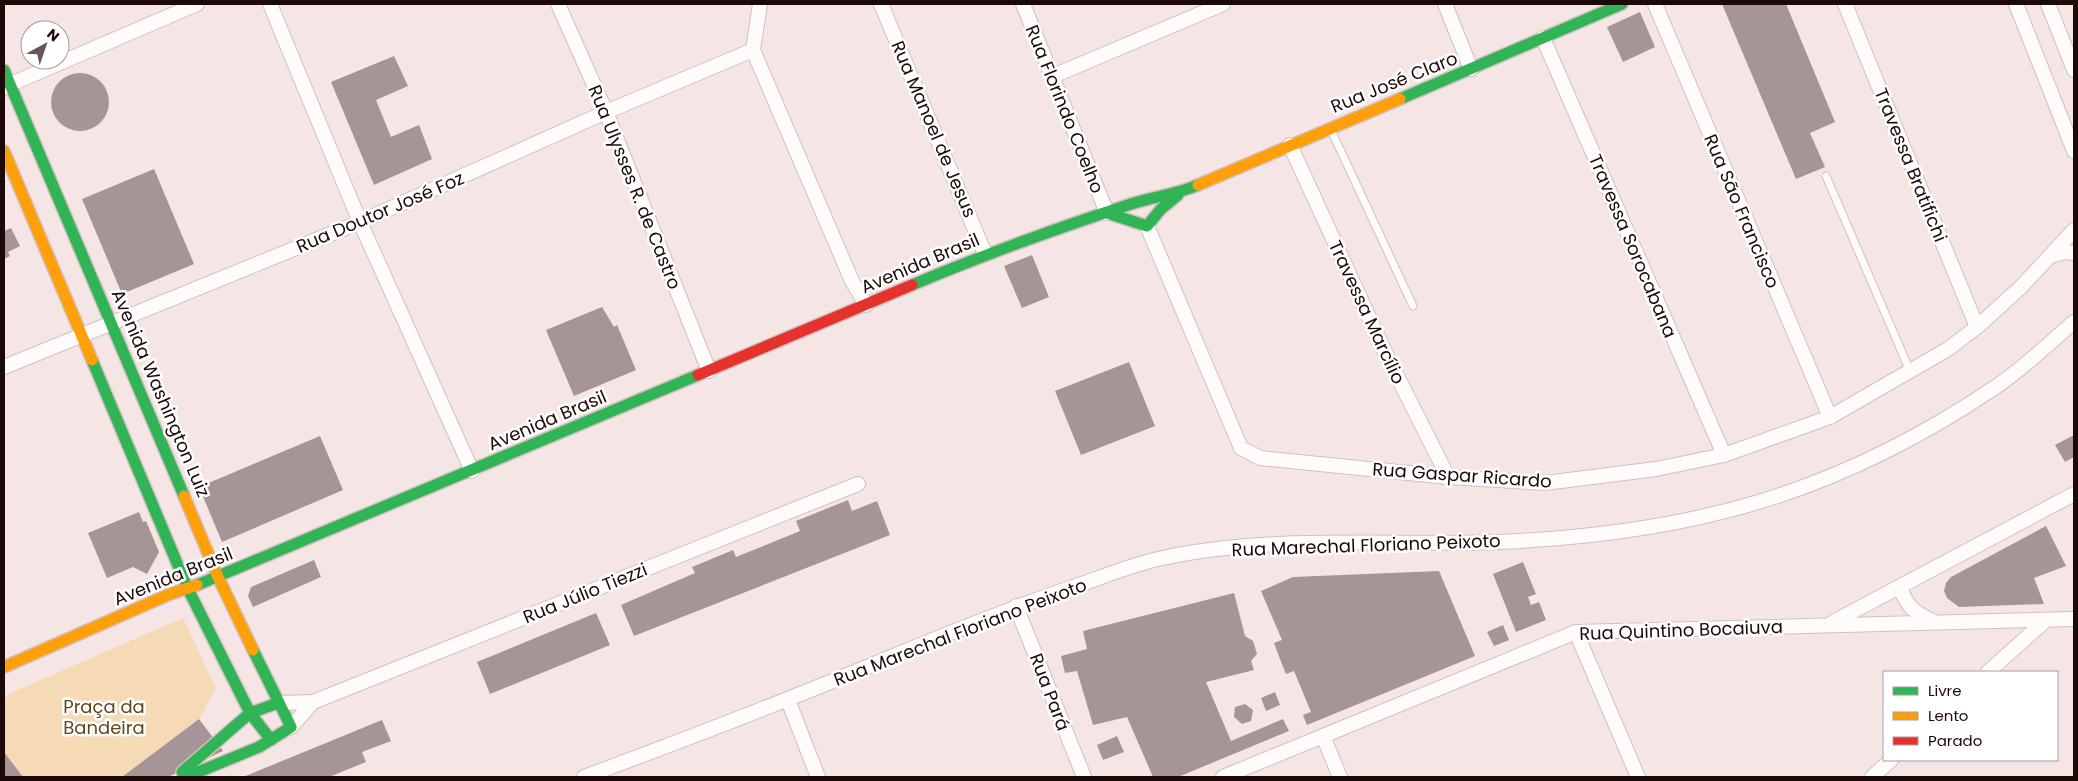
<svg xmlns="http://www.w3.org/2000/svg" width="2078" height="781" font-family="Poppins,sans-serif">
	<rect width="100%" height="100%" fill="#f5e6e5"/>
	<path fill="#f6d9b5" d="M 183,618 L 216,688 L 199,719 L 122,777 L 4,777 L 4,696 Z"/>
	<g fill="#a59597">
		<path d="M 1722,4 L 1786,4 L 1835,122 L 1810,133 L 1825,167 L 1796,179 Z"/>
		<path d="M 1640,12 L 1655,47 L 1623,62 L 1607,27 Z"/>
		<path d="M 394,56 L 408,86 L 376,100 L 391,137 L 419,125 L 432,159 L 374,185 L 331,82 Z"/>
		<circle cx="80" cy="102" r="29"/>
		<path d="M 154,169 L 194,264 L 122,294 L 82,199 Z"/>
		<path d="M 11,228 L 20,246 L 8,252 L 10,256 L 4,259 L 4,231 Z"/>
		<path d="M 1032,255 L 1049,297 L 1022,308 L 1004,266 Z"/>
		<path d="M 602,307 L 614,327 L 617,325 L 636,370 L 574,396 L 546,330 Z"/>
		<path d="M 1129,362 L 1155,426 L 1081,455 L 1055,391 Z"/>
		<path d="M 2074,435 L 2074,457 L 2065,462 L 2055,445 Z"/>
		<path d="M 320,436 L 343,490 L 222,542 L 199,487 Z"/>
		<path d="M 848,500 L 852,511 L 877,501 L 890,535 L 634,636 L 621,605 L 695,573 L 692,567 L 733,550 L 736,557 L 800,531 L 796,521 Z"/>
		<path d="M 139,512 L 143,522 L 146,521 L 159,552 L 147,574 L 133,567 L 107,578 L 88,533 Z"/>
		<path d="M 2046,526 L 2066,566 L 2034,578 L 2044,604 L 1959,607 L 1947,598 L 1944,591 L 1946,583 L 1951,577 Z"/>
		<path d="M 314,560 L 321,577 L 253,607 L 248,596 L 251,587 Z"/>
		<path d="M 1523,562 L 1536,594 L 1528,597 L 1531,605 L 1539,602 L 1546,620 L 1516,632 L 1493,574 Z"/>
		<path d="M 1439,571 L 1475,656 L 1307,725 L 1303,715 L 1311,712 L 1294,671 L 1286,674 L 1280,659 L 1274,643 L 1282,640 L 1261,591 L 1293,577 Z"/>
		<path d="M 1234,593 L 1245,636 L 1253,641 L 1257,654 L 1251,661 L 1254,670 L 1206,682 L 1231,741 L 1283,719 L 1289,731 L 1178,777 L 1153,777 L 1127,717 L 1093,725 L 1077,671 L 1065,673 L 1061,656 L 1087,649 L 1083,631 Z"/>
		<path d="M 596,613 L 610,645 L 490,694 L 477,662 Z"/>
		<path d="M 1503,625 L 1509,640 L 1494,646 L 1487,632 Z"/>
		<path d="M 1275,692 L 1280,705 L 1266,711 L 1261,698 Z"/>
		<path d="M 1245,704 L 1253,710 L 1251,721 L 1242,724 L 1234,717 L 1235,707 Z"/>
		<path d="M 199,719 L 223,751 L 168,777 L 122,777 Z"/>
		<path d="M 382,720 L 391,741 L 362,752 L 366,762 L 329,777 L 243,777 Z"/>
		<path d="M 1117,736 L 1124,752 L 1103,760 L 1097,745 Z"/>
		<path d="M 4,752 L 23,777 L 4,777 Z"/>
	</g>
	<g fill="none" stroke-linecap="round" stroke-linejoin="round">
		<defs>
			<g id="lane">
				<path d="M 1331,130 L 1413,306"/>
				<path d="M 1826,176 L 1910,371"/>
			</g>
			<g id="street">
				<path d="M 270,4 L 360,222 L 472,471"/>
				<path d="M 558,4 L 606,112 L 709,371"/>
				<path d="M 760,4 L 753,50 L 852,281 L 866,305"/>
				<path d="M 881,4 L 985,254"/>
				<path d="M 1023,4 L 1107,213"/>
				<path d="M 1445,4 L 1471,69"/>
				<path d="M 1655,4 L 1830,417"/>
				<path d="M 1845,4 L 1977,327"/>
				<path d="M 2016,4 L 2074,151"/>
				<path d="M 2048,4 L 2074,70"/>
				<path d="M 1543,38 L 1724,455"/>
				<path d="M 1053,76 L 1223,4"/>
				<path d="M 4,87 L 197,4"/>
				<path d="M 1290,145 L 1385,352 L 1448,477"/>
				<path d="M 1147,226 L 1241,448 L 1260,458 L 1448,477 L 1545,483 L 1656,469 L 1724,455 L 1830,417 L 1948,349 L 1977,327 L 2021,287 L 2074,230"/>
				<path d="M 2050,256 L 2065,252 L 2074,253"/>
				<path d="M 4,367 L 360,222 L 606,112 L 753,50"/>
				<path d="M 1900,588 C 1908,608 1913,611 1932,621"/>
				<path d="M 1016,606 L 1084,777"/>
				<path d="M 1833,622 L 2074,494"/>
				<path d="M 1576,632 L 1638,777"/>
				<path d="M 1988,672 L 2046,620"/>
				<path d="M 788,700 L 818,777"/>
				<path d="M 278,703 L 313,702 L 858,484"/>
				<path d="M 291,727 L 313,702"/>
				<path d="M 1323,736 L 1340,777"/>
				<path d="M 584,777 C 689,738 793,698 896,655 C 957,630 1019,605 1082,584 C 1107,575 1132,565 1158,559 C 1269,534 1386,546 1499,542 C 1689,534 1835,495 1994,388 C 2023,369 2048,344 2074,322"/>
				<path d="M 1223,777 L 1576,632 L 2074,619"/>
				<path d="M 1872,777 L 1891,760"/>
			</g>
			<g id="fast">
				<path d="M 4,70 L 184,496"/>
				<path d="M 1400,99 L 1622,4"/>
				<path d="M 1107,213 L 1147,226 L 1161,209 L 1178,195"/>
				<path d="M 912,285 C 983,255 1055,229 1128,205 C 1151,197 1175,195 1198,185"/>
				<path d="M 92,360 L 187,587 L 250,713 L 271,740"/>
				<path d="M 197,585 L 698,375"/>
				<path d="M 182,772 L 250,713 L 278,703"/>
				<path d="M 186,777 L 259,747 L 291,727 L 253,650"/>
			</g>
			<g id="slow">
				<path d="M 4,151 L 92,360"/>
				<path d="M 1198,185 L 1400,99"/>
				<path d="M 184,496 L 218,577 L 253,650"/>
				<path d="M 4,667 L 170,594 L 197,585"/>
			</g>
			<path id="jam" d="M 698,375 L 912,285"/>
		</defs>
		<use href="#lane" stroke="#d2c0bf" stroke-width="9"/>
		<use href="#street" stroke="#d2c0bf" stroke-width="16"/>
		<use href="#fast" stroke="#d2c0bf" stroke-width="14"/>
		<use href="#slow" stroke="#d2c0bf" stroke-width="14"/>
		<use href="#jam" stroke="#d2c0bf" stroke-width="14"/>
		<use href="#lane" stroke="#fefbfb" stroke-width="7"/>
		<use href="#street" stroke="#fefbfb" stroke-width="14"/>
		<use href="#fast" stroke="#30b455" stroke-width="11"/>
		<use href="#slow" stroke="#ff9f0a" stroke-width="11"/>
		<use href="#jam" stroke="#e5322d" stroke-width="11"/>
	</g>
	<g text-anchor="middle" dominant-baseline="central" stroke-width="5" stroke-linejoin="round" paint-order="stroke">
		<g font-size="18" fill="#1e0909" stroke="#fff">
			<text transform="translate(1394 82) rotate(-22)">Rua José Claro</text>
			<text transform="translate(1065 109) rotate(68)">Rua Florindo Coelho</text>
			<text transform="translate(934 129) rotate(67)">Rua Manoel de Jesus</text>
			<text transform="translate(1911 165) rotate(68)">Travessa Bratifichi</text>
			<text transform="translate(635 187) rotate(68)">Rua Ulysses R. de Castro</text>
			<text transform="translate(1742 211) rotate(67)">Rua São Francisco</text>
			<text transform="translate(380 212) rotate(-23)">Rua Doutor José Foz</text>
			<text transform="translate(1633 246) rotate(67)">Travessa Sorocabana</text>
			<text transform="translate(920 263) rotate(-23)">Avenida Brasil</text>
			<text transform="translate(1367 312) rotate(65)">Travessa Marcílio</text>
			<text transform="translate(161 393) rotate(67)">Avenida Washington Luiz</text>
			<text transform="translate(547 420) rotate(-23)">Avenida Brasil</text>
			<text transform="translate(1462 475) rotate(4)">Rua Gaspar Ricardo</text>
			<text transform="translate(1366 545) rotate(-2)">Rua Marechal Floriano Peixoto</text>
			<text transform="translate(173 576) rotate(-22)">Avenida Brasil</text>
			<text transform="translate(585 593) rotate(-22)">Rua Júlio Tiezzi</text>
			<text transform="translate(1681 630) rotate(-2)">Rua Quintino Bocaiuva</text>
			<text transform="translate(960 632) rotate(-21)">Rua Marechal Floriano Peixoto</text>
			<text transform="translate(1050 692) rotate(69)">Rua Pará</text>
		</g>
		<g font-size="18" fill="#5e471b" stroke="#fff">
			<text x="104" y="706">Praça da<tspan x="104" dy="21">Bandeira</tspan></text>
		</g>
	</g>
	<rect width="2078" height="781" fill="none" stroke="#1e0909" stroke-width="10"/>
	<rect x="1883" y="671" width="175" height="90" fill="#ffffff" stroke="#a59d9d"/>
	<rect x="1893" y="687" width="25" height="8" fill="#30b455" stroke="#a59d9d"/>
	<text x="1928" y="696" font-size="15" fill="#1e0909">Livre</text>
	<rect x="1893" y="712" width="25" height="8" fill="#ff9f0a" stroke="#a59d9d"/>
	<text x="1928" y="721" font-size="15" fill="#1e0909">Lento</text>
	<rect x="1893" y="737" width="25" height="8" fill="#e5322d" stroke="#a59d9d"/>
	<text x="1928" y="746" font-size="15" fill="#1e0909">Parado</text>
	<g transform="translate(45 45) rotate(40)"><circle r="24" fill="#ffffff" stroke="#a59d9d"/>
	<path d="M0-4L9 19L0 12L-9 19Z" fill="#695656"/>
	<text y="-8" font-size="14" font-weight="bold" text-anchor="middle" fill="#1e0909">N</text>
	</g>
</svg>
